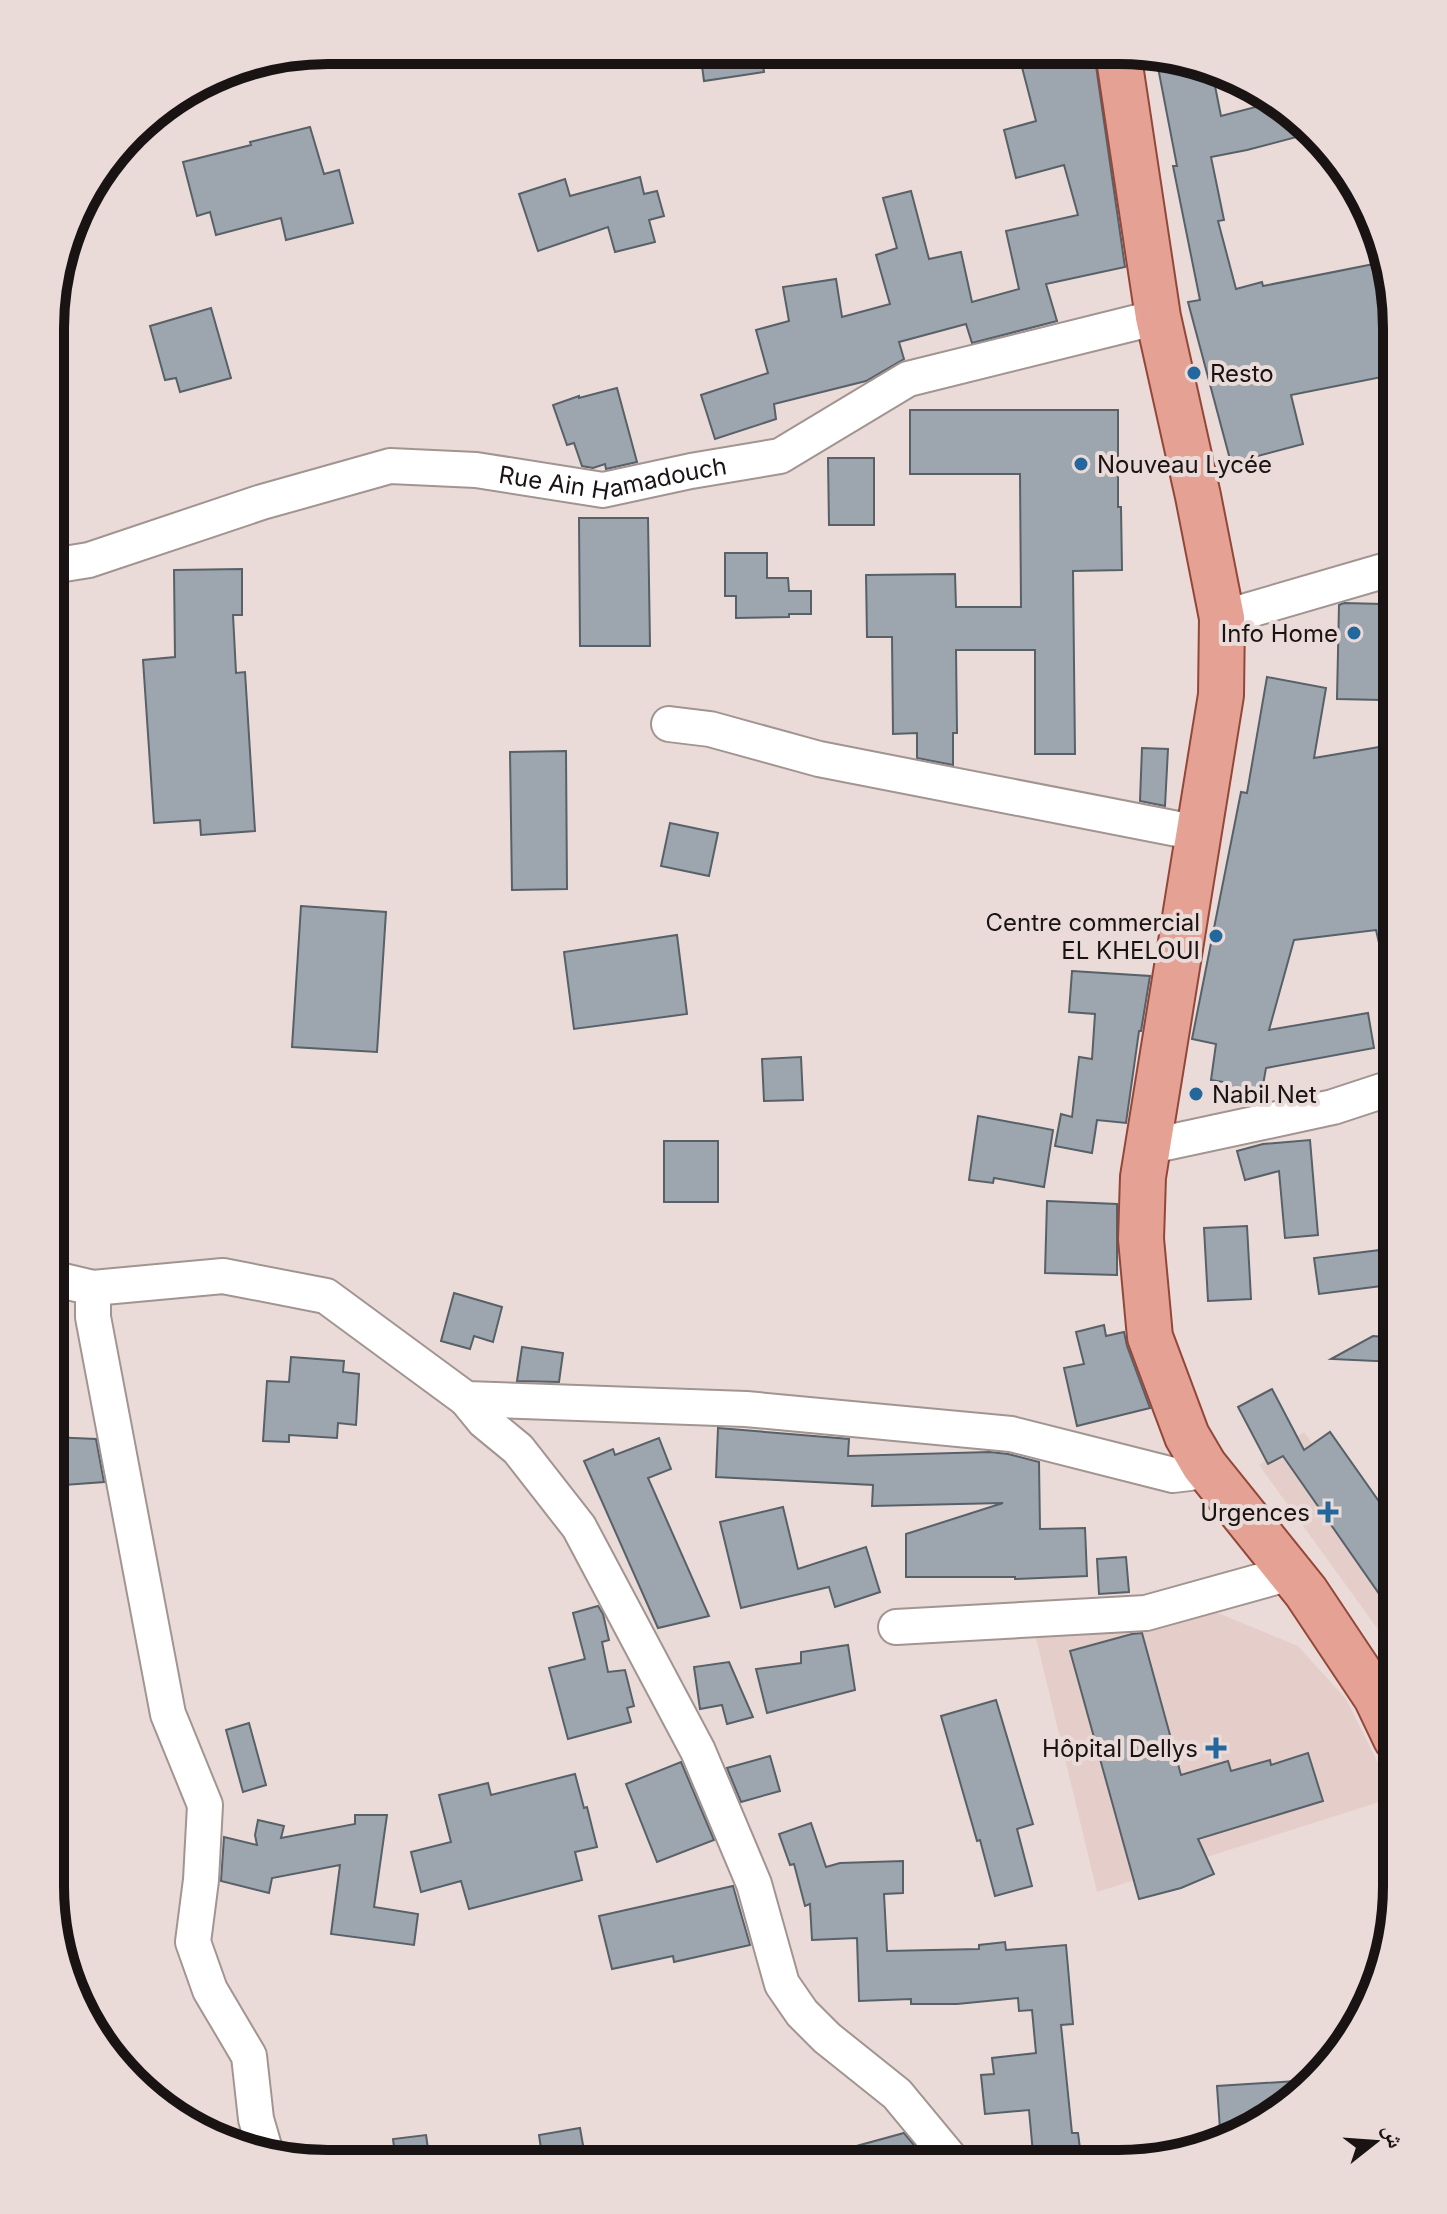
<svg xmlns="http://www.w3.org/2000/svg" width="1447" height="2214" font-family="Inter,'Noto Naskh Arabic',sans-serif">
	<rect width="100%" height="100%" fill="#eadbd8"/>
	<g fill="#e5cec9">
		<path d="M 1304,1432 L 1397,1559 L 1395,1653 L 1259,1465 Z"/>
		<path d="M 1179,1597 L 1298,1646 L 1346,1699 L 1395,1797 L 1097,1892 L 1035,1634 Z"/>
	</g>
	<g fill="#9da6ae" stroke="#586068" stroke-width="2">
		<path d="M 700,51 L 761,51 L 764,72 L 704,81 Z"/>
		<path d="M 1018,52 L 1094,52 L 1125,267 L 1046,284 L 1057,321 L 972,343 L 966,324 L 899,342 L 904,359 L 866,381 L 774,404 L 776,419 L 715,439 L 701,395 L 768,373 L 756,330 L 789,321 L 783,287 L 836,279 L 842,317 L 890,304 L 876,255 L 897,248 L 883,198 L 911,191 L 929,259 L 961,252 L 972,302 L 1019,289 L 1006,231 L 1078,215 L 1064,165 L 1016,178 L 1004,130 L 1036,121 Z"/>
		<path d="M 1155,52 L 1213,76 L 1221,116 L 1275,102 L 1288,107 L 1308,134 L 1247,150 L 1211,157 L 1224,220 L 1218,221 L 1236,289 L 1262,282 L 1263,286 L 1384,262 L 1397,328 L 1397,374 L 1291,395 L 1303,444 L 1231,463 L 1188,302 L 1200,300 L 1173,166 L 1177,166 Z"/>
		<path d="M 310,127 L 324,174 L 339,170 L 353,223 L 286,240 L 281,218 L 216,235 L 210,212 L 197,216 L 183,162 L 251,145 L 250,142 Z"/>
		<path d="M 640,177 L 644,194 L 657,191 L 664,216 L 649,220 L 655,242 L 615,252 L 608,227 L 538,251 L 519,194 L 565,179 L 570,196 Z"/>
		<path d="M 211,308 L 231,378 L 180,392 L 176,378 L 165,380 L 150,326 Z"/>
		<path d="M 617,388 L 637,462 L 606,469 L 605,464 L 593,468 L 582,466 L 574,443 L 567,445 L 553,405 L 579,396 L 579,398 Z"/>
		<path d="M 910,410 L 1118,410 L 1118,507 L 1121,507 L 1122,570 L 1073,571 L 1075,754 L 1035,754 L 1035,650 L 956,650 L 957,733 L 953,733 L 953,765 L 917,758 L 917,733 L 893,734 L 892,637 L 867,637 L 866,575 L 955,574 L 956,607 L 1021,607 L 1020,474 L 910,474 Z"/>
		<path d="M 828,458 L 874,458 L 874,525 L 829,525 Z"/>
		<path d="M 579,518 L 648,518 L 650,646 L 580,646 Z"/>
		<path d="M 725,553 L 767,553 L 767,578 L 788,578 L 789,591 L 811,591 L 811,614 L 789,614 L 789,617 L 736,618 L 736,596 L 725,596 Z"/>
		<path d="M 242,569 L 242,615 L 233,615 L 236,673 L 245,672 L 255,831 L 201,835 L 200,820 L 154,823 L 143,660 L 175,657 L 174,570 Z"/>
		<path d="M 1344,603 L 1382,604 L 1382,639 L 1395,640 L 1393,685 L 1381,684 L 1381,700 L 1337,699 L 1339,605 Z"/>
		<path d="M 1267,677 L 1326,688 L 1314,758 L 1397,744 L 1397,980 L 1388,981 L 1376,930 L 1294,940 L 1269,1030 L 1368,1013 L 1374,1048 L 1266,1068 L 1260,1102 L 1251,1104 L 1227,1101 L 1229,1083 L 1211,1080 L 1216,1044 L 1192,1039 L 1241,792 L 1247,793 Z"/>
		<path d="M 1142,748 L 1168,749 L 1165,806 L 1140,801 Z"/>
		<path d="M 566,751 L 567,889 L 512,890 L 510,752 Z"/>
		<path d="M 670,823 L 718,833 L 709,876 L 661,866 Z"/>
		<path d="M 301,906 L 386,912 L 377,1052 L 292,1047 Z"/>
		<path d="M 677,935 L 687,1014 L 574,1029 L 564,952 Z"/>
		<path d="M 1072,971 L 1150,976 L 1141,1031 L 1139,1031 L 1126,1123 L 1097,1120 L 1092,1153 L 1055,1146 L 1061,1114 L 1072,1117 L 1079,1057 L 1092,1059 L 1095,1014 L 1069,1012 Z"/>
		<path d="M 801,1057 L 803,1100 L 764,1101 L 762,1059 Z"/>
		<path d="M 978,1116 L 1053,1130 L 1044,1187 L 994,1178 L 993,1183 L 969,1180 Z"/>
		<path d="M 1310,1140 L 1318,1235 L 1285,1238 L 1279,1171 L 1245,1180 L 1237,1151 L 1263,1144 Z"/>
		<rect x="664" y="1141" width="54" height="61"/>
		<path d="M 1047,1201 L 1117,1204 L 1117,1275 L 1045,1273 Z"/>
		<path d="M 1247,1226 L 1251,1299 L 1208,1301 L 1204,1228 Z"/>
		<path d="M 1397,1248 L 1397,1284 L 1319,1294 L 1314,1258 Z"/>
		<path d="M 454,1293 L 502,1307 L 493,1342 L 474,1336 L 470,1349 L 441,1341 Z"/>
		<path d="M 1104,1325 L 1106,1336 L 1124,1332 L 1127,1346 L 1150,1408 L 1077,1426 L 1064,1368 L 1084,1364 L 1076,1332 Z"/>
		<path d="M 1373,1336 L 1397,1338 L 1397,1362 L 1331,1359 Z"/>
		<path d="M 522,1347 L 563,1353 L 559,1382 L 517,1381 Z"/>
		<path d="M 291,1357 L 344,1361 L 343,1372 L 359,1374 L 356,1425 L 338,1423 L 337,1438 L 289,1435 L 289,1442 L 263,1441 L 267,1381 L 289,1382 Z"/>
		<path d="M 1272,1389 L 1304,1450 L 1330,1432 L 1397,1527 L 1396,1618 L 1283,1456 L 1268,1464 L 1238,1407 Z"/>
		<path d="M 718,1428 L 849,1439 L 848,1456 L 990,1452 L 1008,1454 L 1039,1462 L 1040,1529 L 1085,1528 L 1087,1576 L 1015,1579 L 1015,1577 L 906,1577 L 906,1534 L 1003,1503 L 872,1506 L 873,1485 L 716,1477 Z"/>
		<path d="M 51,1437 L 96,1439 L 104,1482 L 51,1486 Z"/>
		<path d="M 659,1438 L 671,1469 L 648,1478 L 709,1616 L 658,1628 L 584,1461 L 613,1449 L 615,1455 Z"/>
		<path d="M 783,1507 L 798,1569 L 866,1547 L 880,1592 L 835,1607 L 829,1587 L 741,1608 L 720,1522 Z"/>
		<path d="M 1126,1557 L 1129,1592 L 1099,1594 L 1097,1559 Z"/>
		<path d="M 598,1606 L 603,1614 L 609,1640 L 602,1642 L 608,1672 L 625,1670 L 634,1706 L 627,1708 L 631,1722 L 568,1739 L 549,1668 L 585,1659 L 573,1613 Z"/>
		<path d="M 1142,1633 L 1181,1775 L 1228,1761 L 1231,1771 L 1270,1760 L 1271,1765 L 1308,1753 L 1323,1801 L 1198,1839 L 1214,1874 L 1181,1888 L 1139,1899 L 1070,1651 L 1132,1634 Z"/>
		<path d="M 848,1645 L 855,1690 L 767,1713 L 756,1669 L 801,1663 L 801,1652 Z"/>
		<path d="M 729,1662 L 753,1717 L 727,1724 L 722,1705 L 700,1709 L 694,1667 Z"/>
		<path d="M 996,1700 L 1033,1824 L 1017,1829 L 1032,1886 L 995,1896 L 980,1840 L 977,1841 L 941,1716 Z"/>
		<path d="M 249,1723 L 266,1785 L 243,1792 L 226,1730 Z"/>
		<path d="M 770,1756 L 780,1791 L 741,1802 L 727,1768 Z"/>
		<path d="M 681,1762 L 714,1840 L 657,1862 L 626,1784 Z"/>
		<path d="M 575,1774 L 584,1808 L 587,1807 L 597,1847 L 575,1852 L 582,1880 L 469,1909 L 461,1881 L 421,1892 L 411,1852 L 451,1842 L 439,1795 L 488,1783 L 491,1795 Z"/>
		<path d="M 355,1815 L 387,1815 L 374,1907 L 418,1914 L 414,1945 L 331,1934 L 340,1865 L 272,1878 L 269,1893 L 221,1881 L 224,1837 L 257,1845 L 255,1835 L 258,1820 L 284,1826 L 281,1838 L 355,1824 Z"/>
		<path d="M 811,1823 L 826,1867 L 840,1863 L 903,1861 L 903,1893 L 884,1894 L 887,1951 L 979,1949 L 979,1945 L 1005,1942 L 1006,1950 L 1066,1945 L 1073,2024 L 1061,2025 L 1072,2133 L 1078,2133 L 1082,2164 L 1034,2164 L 1029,2110 L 985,2114 L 981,2075 L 994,2074 L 992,2058 L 1036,2053 L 1032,2010 L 1019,2011 L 1018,1998 L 957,2004 L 911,2004 L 911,1999 L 859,2001 L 857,1938 L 812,1940 L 810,1904 L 805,1906 L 794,1864 L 790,1865 L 779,1834 Z"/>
		<path d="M 733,1886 L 750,1945 L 674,1962 L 673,1956 L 612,1969 L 599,1916 Z"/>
		<path d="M 1313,2080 L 1289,2106 L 1221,2144 L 1217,2086 Z"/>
		<path d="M 580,2128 L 586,2162 L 543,2162 L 539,2135 Z"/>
		<path d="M 904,2133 L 929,2163 L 821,2163 L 820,2156 Z"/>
		<path d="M 426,2135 L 430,2162 L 396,2162 L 393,2139 Z"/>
	</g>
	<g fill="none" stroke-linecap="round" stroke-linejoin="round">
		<defs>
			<g id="minor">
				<path id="s1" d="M 52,566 L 89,560 L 262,502 L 390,466 L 476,470 L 603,490 L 691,471 L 780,456 L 908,379 L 1158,317"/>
				<path d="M 1222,618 L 1397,567"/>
				<path d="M 669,724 L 710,729 L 819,759 L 1198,833"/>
				<path d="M 1147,1147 L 1333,1107 L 1397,1086"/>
				<path d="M 51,1278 L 93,1288 L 223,1276 L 326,1296 L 466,1399 L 746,1409 L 1011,1434 L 1173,1475 L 1190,1473 L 1204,1465"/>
				<path d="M 93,1288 L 93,1317 L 168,1714 L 205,1805 L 201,1880 L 193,1942 L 210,1990 L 249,2056 L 256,2119 L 265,2150"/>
				<path d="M 466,1399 L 484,1421 L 518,1449 L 579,1527 L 698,1751 L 754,1884 L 782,1984 L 802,2013 L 827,2038 L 897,2094 L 955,2164"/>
				<path d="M 896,1627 L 1146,1613 L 1290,1573"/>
			</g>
			<path id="primary" d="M 1118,52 L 1158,317 L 1198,496 L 1222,618 L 1221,695 L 1143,1177 L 1141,1239 L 1150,1337 L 1187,1436 L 1204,1465 L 1306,1592 L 1376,1697 L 1396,1739"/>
		</defs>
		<use href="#minor" stroke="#a19491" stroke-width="38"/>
		<use href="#primary" stroke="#934739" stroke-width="48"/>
		<use href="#minor" stroke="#fff" stroke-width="34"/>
		<use href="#primary" stroke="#e5a194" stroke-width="44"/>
	</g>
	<g fill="#23679c" stroke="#eadbd8" stroke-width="3">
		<circle cx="1194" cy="373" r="8"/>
		<circle cx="1081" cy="464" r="8"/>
		<circle cx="1354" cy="633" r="8"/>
		<circle cx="1216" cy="936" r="8"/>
		<circle cx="1196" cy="1094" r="8"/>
		<path d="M1324 1500h8v8h8v8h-8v8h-8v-8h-8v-8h8z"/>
		<path d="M1212 1736h8v8h8v8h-8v8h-8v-8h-8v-8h8z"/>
	</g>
	<g text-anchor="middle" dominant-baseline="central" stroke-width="8" stroke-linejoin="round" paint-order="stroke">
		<g font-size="24" fill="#191413" stroke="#eadbd8" text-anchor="end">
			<text x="1210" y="373" text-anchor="start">Resto</text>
			<text x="1097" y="464" text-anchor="start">Nouveau Lycée</text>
			<text x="1338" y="633">Info Home</text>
			<text x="1200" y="922">Centre commercial<tspan x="1200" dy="28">EL KHELOUI</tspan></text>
			<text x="1212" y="1094" text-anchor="start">Nabil Net</text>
			<text x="1310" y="1512">Urgences</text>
			<text x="1198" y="1748">Hôpital Dellys</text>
		</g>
		<g font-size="24" fill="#191413" stroke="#eadbd8">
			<text stroke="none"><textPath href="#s1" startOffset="578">Rue Ain Hamadouch</textPath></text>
		</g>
	</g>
	<path d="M0 0H1447V2214H0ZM328 64H1119A264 264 0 0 1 1383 328V1886A264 264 0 0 1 1119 2150H328A264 264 0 0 1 64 1886V328A264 264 0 0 1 328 64Z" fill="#eadbd8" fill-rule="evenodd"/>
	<path fill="none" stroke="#191413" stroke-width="10" d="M328 64H1119A264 264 0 0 1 1383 328V1886A264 264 0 0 1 1119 2150H328A264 264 0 0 1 64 1886V328A264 264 0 0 1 328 64Z"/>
	<g transform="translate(1375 2142) rotate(73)" stroke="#eadbd8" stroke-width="6" paint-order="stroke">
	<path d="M0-6L14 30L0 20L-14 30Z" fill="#191413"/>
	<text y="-12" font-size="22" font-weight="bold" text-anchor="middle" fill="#191413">ش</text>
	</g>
</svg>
